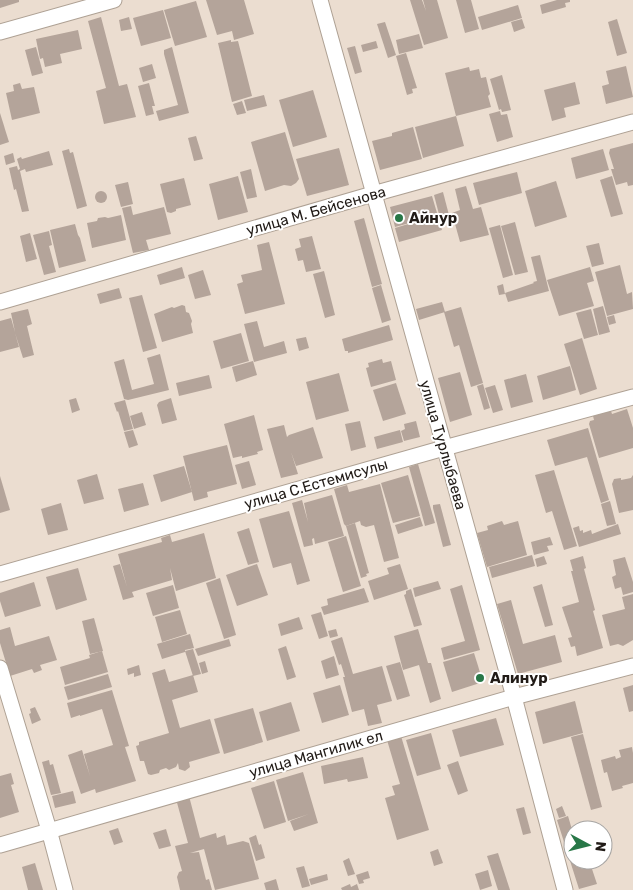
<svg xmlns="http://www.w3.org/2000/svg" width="633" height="890" font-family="Rubik,sans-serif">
	<rect width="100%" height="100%" fill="#ebddd0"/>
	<g fill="#b4a49a">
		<path d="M 0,0 L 19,0 L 19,2 L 0,8 Z"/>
		<path d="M 206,0 L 244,0 L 254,34 L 234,40 L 232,31 L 217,35 Z"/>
		<path d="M 410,0 L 422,0 L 426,11 L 423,0 L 437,0 L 448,38 L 424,45 Z"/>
		<path d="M 456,0 L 471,0 L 479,29 L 465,33 Z"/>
		<path d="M 557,0 L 570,0 L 570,2 L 565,3 L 566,7 L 542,14 L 540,5 Z"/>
		<path d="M 196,1 L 207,37 L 175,46 L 164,10 Z"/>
		<path d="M 518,5 L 522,18 L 482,30 L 478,17 Z"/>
		<path d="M 163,10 L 171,38 L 141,46 L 133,18 Z"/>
		<path d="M 101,17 L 119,86 L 127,84 L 136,117 L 104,124 L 96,91 L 106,88 L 88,21 Z"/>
		<path d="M 129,17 L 132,29 L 121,31 L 119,20 Z"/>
		<path d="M 522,19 L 525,28 L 514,32 L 511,22 Z"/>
		<path d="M 617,19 L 627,53 L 617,56 L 608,22 Z"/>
		<path d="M 385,22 L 396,55 L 388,58 L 377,24 Z"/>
		<path d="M 78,30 L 82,49 L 60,54 L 62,63 L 45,67 L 43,58 L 40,59 L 36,39 Z"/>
		<path d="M 419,34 L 423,48 L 399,54 L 396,40 Z"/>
		<path d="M 231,40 L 231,42 L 238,41 L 252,96 L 232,102 L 218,43 Z"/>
		<path d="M 376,41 L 378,48 L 363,52 L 361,45 Z"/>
		<path d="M 355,46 L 362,72 L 355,74 L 347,48 Z"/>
		<path d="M 36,47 L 43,73 L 32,76 L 25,50 Z"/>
		<path d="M 172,47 L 189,113 L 159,121 L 156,111 L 178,105 L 164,54 L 164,50 Z"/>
		<path d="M 406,53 L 417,88 L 412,89 L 413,93 L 407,95 L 396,56 Z"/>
		<path d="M 152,64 L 156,78 L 143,82 L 139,68 Z"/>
		<path d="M 626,66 L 633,97 L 606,104 L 602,86 L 609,84 L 606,71 Z"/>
		<path d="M 469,67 L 470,71 L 479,69 L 481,78 L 486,77 L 490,94 L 488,96 L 491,107 L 456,116 L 445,73 Z"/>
		<path d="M 502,75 L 511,110 L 502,112 L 501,109 L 499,110 L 490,79 Z"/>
		<path d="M 575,82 L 580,104 L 564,108 L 566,117 L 552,121 L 544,90 Z"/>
		<path d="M 20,83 L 22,89 L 34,87 L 40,113 L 12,120 L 6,93 L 14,91 L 13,85 Z"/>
		<path d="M 149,83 L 155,106 L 152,106 L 154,114 L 146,116 L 138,86 Z"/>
		<path d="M 313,90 L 327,137 L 293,147 L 279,100 Z"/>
		<path d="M 264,95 L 267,106 L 247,111 L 244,100 Z"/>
		<path d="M 242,101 L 246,113 L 237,115 L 233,104 Z"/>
		<path d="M 500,111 L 501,115 L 507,114 L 513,137 L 497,142 L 489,114 Z"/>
		<path d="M 0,113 L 9,142 L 0,145 Z"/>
		<path d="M 456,116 L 464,146 L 423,158 L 415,127 Z"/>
		<path d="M 413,127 L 422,159 L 380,170 L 372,141 L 392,136 L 392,133 Z"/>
		<path d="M 285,132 L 299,179 L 296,183 L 291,186 L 284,185 L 265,191 L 251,142 Z"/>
		<path d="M 196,136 L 203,159 L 194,161 L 188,138 Z"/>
		<path d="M 633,143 L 633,185 L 628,186 L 627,182 L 616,185 L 611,169 L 614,169 L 609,153 L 610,149 Z"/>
		<path d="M 339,148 L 349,185 L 307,196 L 296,159 Z"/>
		<path d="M 69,149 L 70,153 L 73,152 L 87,206 L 77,209 L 62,151 Z"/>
		<path d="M 603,149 L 609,170 L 576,179 L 571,158 Z"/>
		<path d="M 49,151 L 53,165 L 26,172 L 25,169 L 20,171 L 29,211 L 22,212 L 16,189 L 14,190 L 9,168 L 17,166 L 18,170 L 20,169 L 17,159 L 21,157 L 22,159 Z"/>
		<path d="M 13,153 L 15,162 L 6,165 L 4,156 Z"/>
		<path d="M 251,169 L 257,197 L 247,199 L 240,172 Z"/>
		<path d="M 517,172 L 522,193 L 479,205 L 473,183 Z"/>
		<path d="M 238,176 L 248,212 L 218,220 L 209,184 Z"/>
		<path d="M 612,176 L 623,214 L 611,217 L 600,180 Z"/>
		<path d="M 184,178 L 191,205 L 176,209 L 176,211 L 171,213 L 167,212 L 160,184 Z"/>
		<path d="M 556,181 L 567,217 L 535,227 L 525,191 Z"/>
		<path d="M 128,182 L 133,204 L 121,207 L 115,185 Z"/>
		<path d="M 466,186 L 473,209 L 481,207 L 489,235 L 460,242 L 452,213 L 460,210 L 455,189 Z"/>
		<circle cx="101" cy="197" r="6"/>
		<path d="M 443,192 L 450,219 L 441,222 L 434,195 Z"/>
		<path d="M 432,196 L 442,230 L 399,242 L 395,228 L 435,216 L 395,227 L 390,207 Z"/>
		<path d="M 131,206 L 133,215 L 164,207 L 171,234 L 146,240 L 149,250 L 133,253 L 122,208 Z"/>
		<path d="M 121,215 L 126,240 L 92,248 L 87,223 L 97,221 L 98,218 L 105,217 L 108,218 Z"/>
		<path d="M 364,218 L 382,284 L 372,287 L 354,221 Z"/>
		<path d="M 515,222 L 528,272 L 515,275 L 501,226 Z"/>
		<path d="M 75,224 L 78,235 L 80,238 L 86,261 L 59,268 L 50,230 Z"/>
		<path d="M 500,225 L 513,275 L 503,278 L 489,228 Z"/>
		<path d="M 49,231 L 52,245 L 49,246 L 56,272 L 44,275 L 33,235 Z"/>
		<path d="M 30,233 L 37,259 L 26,262 L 20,236 Z"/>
		<path d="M 312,236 L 321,269 L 306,272 L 303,260 L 298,261 L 295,249 L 301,247 L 299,239 Z"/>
		<path d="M 269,242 L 285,304 L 245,314 L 237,284 L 243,282 L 241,275 L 262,270 L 257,245 Z"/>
		<path d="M 599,243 L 604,264 L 592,267 L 586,246 Z"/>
		<path d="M 540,255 L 549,291 L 508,302 L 505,293 L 534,283 L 533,282 L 537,281 L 531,257 Z"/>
		<path d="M 620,265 L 627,294 L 632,292 L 633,309 L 607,316 L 595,272 Z"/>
		<path d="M 182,267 L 185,278 L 160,285 L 157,275 Z"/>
		<path d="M 590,267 L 594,281 L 587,283 L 594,306 L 559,316 L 547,280 Z"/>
		<path d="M 203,270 L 211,295 L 195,299 L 188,275 Z"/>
		<path d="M 324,271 L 335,315 L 325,318 L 313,274 Z"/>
		<path d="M 503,284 L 505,294 L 499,295 L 497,286 Z"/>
		<path d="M 381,285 L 391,320 L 382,323 L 372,288 Z"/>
		<path d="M 119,288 L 122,298 L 100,304 L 97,294 Z"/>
		<path d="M 142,295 L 157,348 L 143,352 L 129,298 Z"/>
		<path d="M 442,302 L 445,312 L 419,320 L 416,309 Z"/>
		<path d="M 182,305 L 185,306 L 186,312 L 189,313 L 192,321 L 191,324 L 193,333 L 162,342 L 154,314 L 172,307 L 174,308 Z"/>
		<path d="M 603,306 L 610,332 L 599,335 L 593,309 Z"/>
		<path d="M 461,307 L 483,383 L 471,387 L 459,345 L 454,347 L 444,312 Z"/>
		<path d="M 28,309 L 32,324 L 27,326 L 34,355 L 23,358 L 15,333 L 19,347 L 0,352 L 0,321 L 11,318 L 15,332 L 11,313 Z"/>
		<path d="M 591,309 L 598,335 L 584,339 L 576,313 Z"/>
		<path d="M 614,315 L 616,323 L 609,325 L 607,317 Z"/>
		<path d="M 257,321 L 264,347 L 284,341 L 287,353 L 254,362 L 244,324 Z"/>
		<path d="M 389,325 L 393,340 L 348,353 L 348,351 L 345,351 L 342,339 Z"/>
		<path d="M 241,333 L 249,361 L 221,369 L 213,341 Z"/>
		<path d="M 306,337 L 309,348 L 299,351 L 296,339 Z"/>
		<path d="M 582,338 L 597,389 L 580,395 L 564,344 Z"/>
		<path d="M 160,354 L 169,390 L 128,400 L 124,399 L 114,362 L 124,359 L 132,390 L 154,384 L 147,358 Z"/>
		<path d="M 382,359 L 383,363 L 391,361 L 396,380 L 371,387 L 366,368 L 369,367 L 368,363 Z"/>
		<path d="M 253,361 L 257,375 L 236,382 L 232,367 Z"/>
		<path d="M 570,366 L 576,390 L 543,400 L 537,376 Z"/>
		<path d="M 460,372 L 472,415 L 450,422 L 438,378 Z"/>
		<path d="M 339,373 L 349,411 L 316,420 L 306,382 Z"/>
		<path d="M 526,374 L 533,402 L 511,408 L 504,380 Z"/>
		<path d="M 209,375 L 212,388 L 179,396 L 176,383 Z"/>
		<path d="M 396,383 L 406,414 L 383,421 L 373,390 Z"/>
		<path d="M 483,384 L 490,408 L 484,410 L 477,386 Z"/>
		<path d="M 495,385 L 503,410 L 493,413 L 485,388 Z"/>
		<path d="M 76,398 L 80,410 L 72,413 L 69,400 Z"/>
		<path d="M 171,398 L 177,420 L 162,424 L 157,405 L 159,402 Z"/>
		<path d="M 125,400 L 133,429 L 124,431 L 118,411 L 117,412 L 114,403 Z"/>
		<path d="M 627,409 L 633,428 L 633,448 L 599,458 L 589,424 L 590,421 L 594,420 L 593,416 L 611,411 L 612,414 Z"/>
		<path d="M 142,412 L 146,425 L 134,429 L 130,416 Z"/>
		<path d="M 254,415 L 263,450 L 257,452 L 258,454 L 242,458 L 242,456 L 233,458 L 224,424 Z"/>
		<path d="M 360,421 L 366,447 L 351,451 L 345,424 Z"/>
		<path d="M 416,421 L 420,437 L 404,441 L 401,431 L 405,429 L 404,424 Z"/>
		<path d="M 284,425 L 287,437 L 289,435 L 313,427 L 323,458 L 296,466 L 291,452 L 298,474 L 281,478 L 267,429 Z"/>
		<path d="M 588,428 L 609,500 L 601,503 L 587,457 L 555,466 L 547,440 Z"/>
		<path d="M 133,430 L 138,445 L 129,448 L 124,432 Z"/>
		<path d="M 400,430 L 403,442 L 377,449 L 374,437 Z"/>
		<path d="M 227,445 L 237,484 L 207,492 L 208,497 L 194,501 L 183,456 Z"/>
		<path d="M 249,461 L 256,485 L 242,489 L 235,465 Z"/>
		<path d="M 418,464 L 435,523 L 425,526 L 409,467 Z"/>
		<path d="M 184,466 L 192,492 L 161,502 L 153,475 Z"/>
		<path d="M 554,470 L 577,546 L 564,550 L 552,511 L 546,513 L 535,475 Z"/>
		<path d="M 97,474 L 104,499 L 84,504 L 77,480 Z"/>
		<path d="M 408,475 L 420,516 L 393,523 L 381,483 Z"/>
		<path d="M 633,475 L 633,510 L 619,513 L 612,484 L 614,479 L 621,478 L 621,480 L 631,478 Z"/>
		<path d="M 0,476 L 10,510 L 0,513 Z"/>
		<path d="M 143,483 L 149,505 L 124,512 L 118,489 Z"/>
		<path d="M 380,484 L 399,558 L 384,562 L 374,525 L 366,527 L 361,525 L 360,521 L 346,526 L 344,524 L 334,489 L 347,485 L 349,492 Z"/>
		<path d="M 332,495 L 344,536 L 315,544 L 314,538 L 312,539 L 313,545 L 304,547 L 292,503 L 302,500 L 308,522 L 304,503 Z"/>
		<path d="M 610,501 L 616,524 L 607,526 L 601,504 Z"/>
		<path d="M 61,503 L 68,530 L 48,535 L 41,509 Z"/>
		<path d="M 440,504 L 451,545 L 443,547 L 433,508 L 433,505 Z"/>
		<path d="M 289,511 L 310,581 L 297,585 L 291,563 L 273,568 L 259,519 Z"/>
		<path d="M 420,517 L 423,526 L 398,534 L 395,525 Z"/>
		<path d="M 502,521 L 504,525 L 518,521 L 527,555 L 487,567 L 477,533 L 488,530 L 487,526 Z"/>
		<path d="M 355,523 L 369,573 L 366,574 L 367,576 L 361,578 L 346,526 Z"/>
		<path d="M 618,524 L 621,534 L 579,547 L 573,528 L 579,526 L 580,531 L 583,530 L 583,533 L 591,530 L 592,534 Z"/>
		<path d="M 249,528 L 259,562 L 248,565 L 237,532 Z"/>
		<path d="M 204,533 L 216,578 L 176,591 L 170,568 L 172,580 L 132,592 L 134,597 L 123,600 L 113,566 L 120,564 L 127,587 L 118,554 L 162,542 L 161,538 L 170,535 L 172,542 Z"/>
		<path d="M 346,536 L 361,586 L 343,592 L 328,542 Z"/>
		<path d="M 550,537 L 553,545 L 547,546 L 549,551 L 534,555 L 531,542 Z"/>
		<path d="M 532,555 L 535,566 L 492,578 L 489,567 Z"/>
		<path d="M 544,556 L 547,564 L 537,567 L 535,559 Z"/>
		<path d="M 583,556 L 586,568 L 584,569 L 595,610 L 593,611 L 603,648 L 577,656 L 575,646 L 571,647 L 568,638 L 572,637 L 562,607 L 579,602 L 571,571 L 573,571 L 570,560 Z"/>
		<path d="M 625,557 L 633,582 L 633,592 L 623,595 L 621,587 L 615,589 L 612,577 L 616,575 L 613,560 Z"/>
		<path d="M 257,564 L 268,595 L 237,606 L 226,575 Z"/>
		<path d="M 400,564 L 408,589 L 374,600 L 368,581 L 389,574 L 387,568 Z"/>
		<path d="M 78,568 L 87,600 L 56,610 L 46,577 Z"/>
		<path d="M 220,578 L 236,635 L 224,639 L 206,583 Z"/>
		<path d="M 438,581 L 441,589 L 415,597 L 413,588 Z"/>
		<path d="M 34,582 L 41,606 L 5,617 L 0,601 L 0,593 Z"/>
		<path d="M 542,584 L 553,625 L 545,627 L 533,587 Z"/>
		<path d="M 173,585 L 179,608 L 153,616 L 146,593 Z"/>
		<path d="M 462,585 L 480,650 L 444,660 L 441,648 L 465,641 L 450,589 Z"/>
		<path d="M 364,588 L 369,602 L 324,615 L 321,607 L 328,605 L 327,599 Z"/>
		<path d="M 411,589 L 422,625 L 414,627 L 404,595 L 406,594 L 406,591 Z"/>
		<path d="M 633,594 L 633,640 L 623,646 L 618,644 L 610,646 L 602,615 L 625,609 L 622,597 Z"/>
		<path d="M 511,600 L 523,644 L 555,635 L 562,662 L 518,674 L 497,604 Z"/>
		<path d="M 180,610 L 187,634 L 162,642 L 155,617 Z"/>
		<path d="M 321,612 L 328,636 L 319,639 L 311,615 Z"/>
		<path d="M 299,617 L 303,629 L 281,636 L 278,624 Z"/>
		<path d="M 94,618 L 103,651 L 90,654 L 82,621 Z"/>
		<path d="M 10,627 L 15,646 L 49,636 L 57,660 L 40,665 L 42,670 L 34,673 L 32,669 L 10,676 L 0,643 L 0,630 Z"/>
		<path d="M 336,629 L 338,636 L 330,638 L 328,631 Z"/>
		<path d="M 418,629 L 428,663 L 431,663 L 441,699 L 430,703 L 419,665 L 403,670 L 394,636 Z"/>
		<path d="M 190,634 L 194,648 L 185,650 L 185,652 L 162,659 L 157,644 Z"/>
		<path d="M 342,637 L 353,674 L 382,666 L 392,701 L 377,705 L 382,723 L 368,726 L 364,709 L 352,712 L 343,677 L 345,677 L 341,664 L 339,665 L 331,641 Z"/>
		<path d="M 229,639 L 231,646 L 198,656 L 195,649 Z"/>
		<path d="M 286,646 L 296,677 L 287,680 L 278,649 Z"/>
		<path d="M 193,649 L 201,674 L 193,676 L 185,651 Z"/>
		<path d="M 102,651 L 108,672 L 65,685 L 60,667 L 90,658 L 89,655 Z"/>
		<path d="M 474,653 L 483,682 L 452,692 L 443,662 Z"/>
		<path d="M 334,656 L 339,675 L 326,679 L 321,661 Z"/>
		<path d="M 205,661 L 208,672 L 202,674 L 199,663 Z"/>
		<path d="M 400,662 L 410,696 L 397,700 L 386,666 Z"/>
		<path d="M 139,665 L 141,675 L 134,677 L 134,673 L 128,675 L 127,669 Z"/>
		<path d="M 165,669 L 169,682 L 193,675 L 198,692 L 172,700 L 180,728 L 210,719 L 220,753 L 189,762 L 190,767 L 185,771 L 179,769 L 178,763 L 176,767 L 169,770 L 166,768 L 160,770 L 159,773 L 151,775 L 148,774 L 144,761 L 140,761 L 136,746 L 139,745 L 139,742 L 169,733 L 152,673 Z"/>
		<path d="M 108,674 L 112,687 L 68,700 L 64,687 Z"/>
		<path d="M 340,685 L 349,715 L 322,723 L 313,693 Z"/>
		<path d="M 633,685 L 633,711 L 629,712 L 623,688 Z"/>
		<path d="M 112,690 L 129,746 L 125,747 L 136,781 L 96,793 L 95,789 L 81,794 L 68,755 L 82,750 L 90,776 L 84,754 L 113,745 L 102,709 L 80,716 L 80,715 L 71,718 L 67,703 Z"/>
		<path d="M 575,701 L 583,733 L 543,744 L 535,712 Z"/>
		<path d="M 291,702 L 300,731 L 267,741 L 259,712 Z"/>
		<path d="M 35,707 L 41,720 L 32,724 L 29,714 L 31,713 L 30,709 Z"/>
		<path d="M 253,708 L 263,742 L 224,754 L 214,719 Z"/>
		<path d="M 496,718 L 504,745 L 460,757 L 452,730 Z"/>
		<path d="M 431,733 L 441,769 L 417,776 L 406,740 Z"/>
		<path d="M 583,734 L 602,807 L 591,810 L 571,737 Z"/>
		<path d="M 401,736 L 429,830 L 397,840 L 385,798 L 395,795 L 392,786 L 400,784 L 387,740 Z"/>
		<path d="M 632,747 L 633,753 L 633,783 L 622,786 L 623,788 L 612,791 L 607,772 L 604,773 L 601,760 L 615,756 L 616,759 L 621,757 L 619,750 Z"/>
		<path d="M 363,757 L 368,778 L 348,782 L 347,779 L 324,784 L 321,766 Z"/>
		<path d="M 49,760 L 50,765 L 53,764 L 61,793 L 51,795 L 42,762 Z"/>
		<path d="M 458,761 L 468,791 L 458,795 L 447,765 Z"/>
		<path d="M 303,772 L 318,823 L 294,831 L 290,821 L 309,814 L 288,821 L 276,780 Z"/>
		<path d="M 11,773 L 14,784 L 11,785 L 19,812 L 0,818 L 0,776 Z"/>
		<path d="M 274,781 L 286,822 L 264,829 L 251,788 Z"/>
		<path d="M 73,791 L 76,803 L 55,808 L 52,796 Z"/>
		<path d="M 189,796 L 200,838 L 216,833 L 217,838 L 225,835 L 227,845 L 243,841 L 249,843 L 259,879 L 215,890 L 204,849 L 190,853 L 199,852 L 206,880 L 209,879 L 212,890 L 180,890 L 177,877 L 179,872 L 182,871 L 175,846 L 188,843 L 176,799 Z"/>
		<path d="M 562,806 L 566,816 L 559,818 L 556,809 Z"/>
		<path d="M 524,807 L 531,833 L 523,835 L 516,809 Z"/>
		<path d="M 568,816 L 573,833 L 573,860 L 589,860 L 597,884 L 579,889 L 557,820 Z"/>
		<path d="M 118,828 L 123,842 L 114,845 L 109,831 Z"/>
		<path d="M 166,829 L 171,846 L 159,849 L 153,833 Z"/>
		<path d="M 256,835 L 259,845 L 261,844 L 265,858 L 256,861 L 249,838 Z"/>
		<path d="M 438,849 L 443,863 L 434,866 L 430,852 Z"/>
		<path d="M 498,853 L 510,890 L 498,890 L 487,856 Z"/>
		<path d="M 349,858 L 355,874 L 348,876 L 343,861 Z"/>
		<path d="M 35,863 L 43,890 L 28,890 L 22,867 Z"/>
		<path d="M 304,866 L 310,886 L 302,888 L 296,868 Z"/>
		<path d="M 488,870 L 492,886 L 480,890 L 475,874 Z"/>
		<path d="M 368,871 L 370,878 L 363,880 L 364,883 L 359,884 L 356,875 Z"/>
		<path d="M 327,874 L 328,880 L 311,885 L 309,879 Z"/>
		<path d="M 276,879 L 279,890 L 266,890 L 264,883 Z"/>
		<path d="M 350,884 L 351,887 L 357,884 L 359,890 L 342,890 L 341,888 Z"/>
	</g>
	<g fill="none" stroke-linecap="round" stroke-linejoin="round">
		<defs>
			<g id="minor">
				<path d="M 320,0 L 514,697 L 565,890"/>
				<path d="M 0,32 L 114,0"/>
				<path d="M 0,302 L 373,194 L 633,122"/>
				<path d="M 0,574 L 444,448 L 633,397"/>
				<path d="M 0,668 L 49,830 L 65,890"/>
				<path d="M 0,845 L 514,697 L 633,666"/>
			</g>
		</defs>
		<use href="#minor" stroke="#aea194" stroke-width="17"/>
		<use href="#minor" stroke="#fff" stroke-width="15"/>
	</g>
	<g fill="#287747" stroke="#fff" stroke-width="2">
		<circle cx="399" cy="218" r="5"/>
		<circle cx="480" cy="678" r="5"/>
	</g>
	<g text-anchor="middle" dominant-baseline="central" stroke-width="4" stroke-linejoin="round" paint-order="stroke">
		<g font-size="15" fill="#211b17" stroke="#fff">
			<text transform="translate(316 211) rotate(-16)">улица М. Бейсенова</text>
			<text transform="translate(443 445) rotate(74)">улица Турлыбаева</text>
			<text transform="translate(316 484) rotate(-16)">улица С.Естемисулы</text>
			<text transform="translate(316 754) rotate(-16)">улица Мангилик ел</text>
		</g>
		<g font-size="15" font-weight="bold" fill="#211b17" stroke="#fff" text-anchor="start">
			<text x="409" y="218">Айнур</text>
			<text x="490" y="678">Алинур</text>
		</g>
	</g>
	<g transform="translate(588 845) rotate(97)"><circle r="24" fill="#ffffff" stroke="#a6a4a2"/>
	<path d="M0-4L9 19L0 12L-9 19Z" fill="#287747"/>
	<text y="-8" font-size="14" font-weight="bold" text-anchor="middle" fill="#211b17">N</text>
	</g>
</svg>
